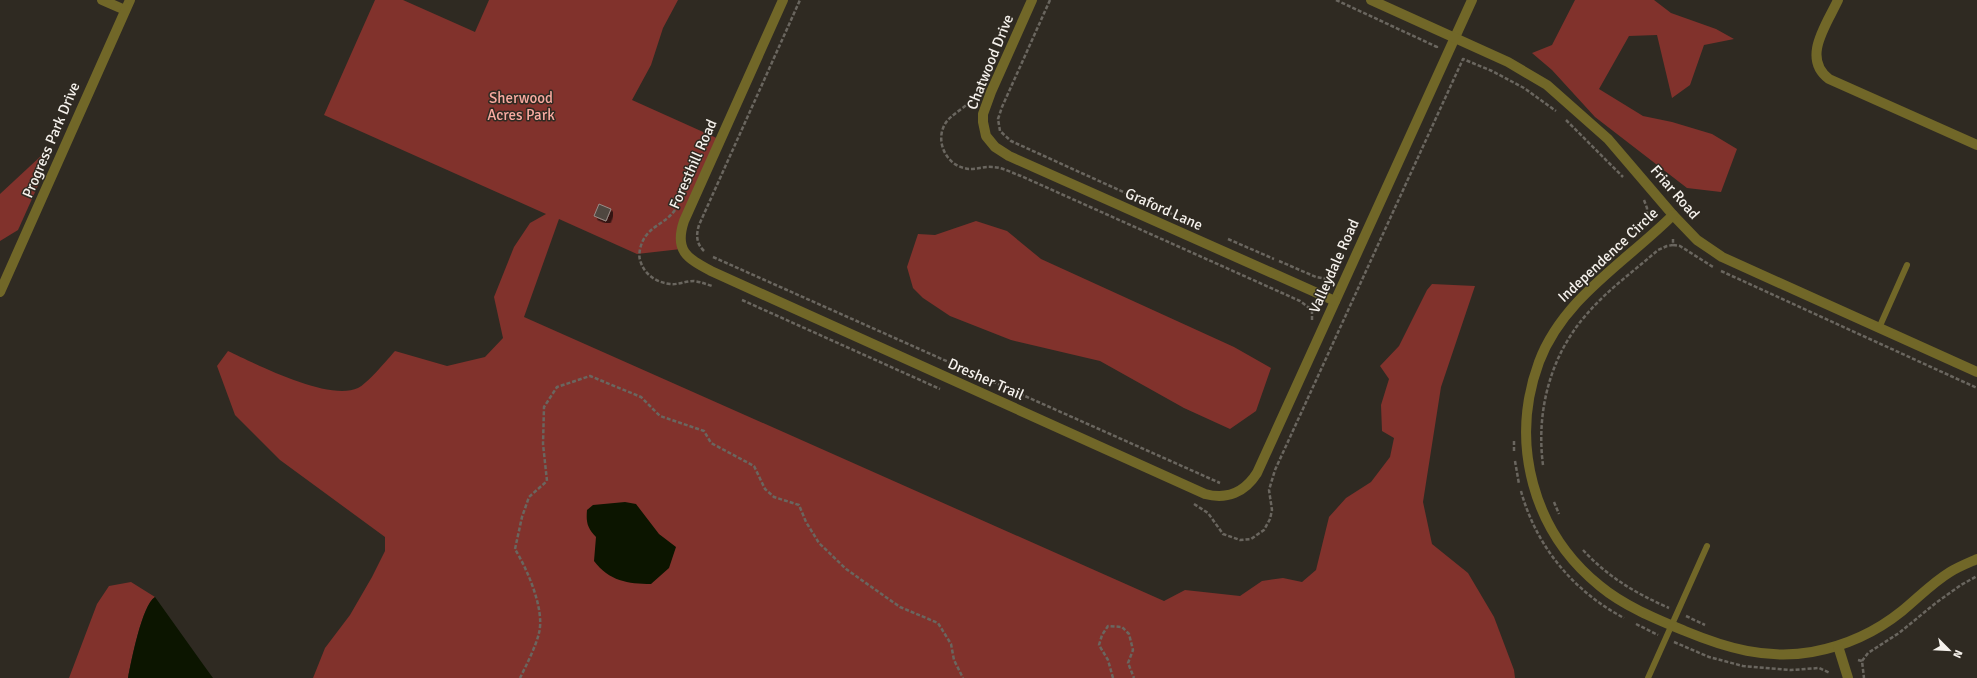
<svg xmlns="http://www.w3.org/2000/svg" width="1977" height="678" font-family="Signika,sans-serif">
	<defs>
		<filter id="shadow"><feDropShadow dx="3.5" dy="3.5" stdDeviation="0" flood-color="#0009"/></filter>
	</defs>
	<rect width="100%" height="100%" fill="#2f2a22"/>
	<g fill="#81322c">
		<path d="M 375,0 L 403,0 L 475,32 L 489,0 L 678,0 L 663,28 L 651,65 L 632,100 L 721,140 L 684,221 L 681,249 L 637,254 L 559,219 L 524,317 L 1164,601 L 1185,590 L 1240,596 L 1262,581 L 1283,578 L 1302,582 L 1316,570 L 1329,517 L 1346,498 L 1371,482 L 1390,457 L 1394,438 L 1382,431 L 1381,405 L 1389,379 L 1380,366 L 1399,346 L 1427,290 L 1432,284 L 1475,286 L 1441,387 L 1423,502 L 1432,544 L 1468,573 L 1494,617 L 1514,670 L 1515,678 L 313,678 L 325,648 L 350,615 L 372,577 L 385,551 L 385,537 L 280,460 L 235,415 L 217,366 L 228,351 C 256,364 329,402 358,388 C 367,384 387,360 395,351 L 447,366 L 485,357 L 503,338 L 494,297 L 514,247 L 530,223 L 546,214 L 324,115 Z"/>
		<path d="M 1575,0 L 1654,0 L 1671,13 L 1716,29 L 1734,39 L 1704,45 L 1690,85 L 1672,98 L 1657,35 L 1629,36 L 1599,89 L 1643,116 L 1672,122 L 1712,134 L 1737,149 L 1721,192 L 1687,188 L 1595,117 L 1552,70 L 1532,53 L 1552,45 Z"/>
		<path d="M 42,155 L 40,181 L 18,230 L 0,241 L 0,194 Z"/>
		<path d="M 976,221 L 1007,231 L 1041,259 L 1234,347 L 1271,368 L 1256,411 L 1230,429 L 1184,408 L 1100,361 L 1011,340 L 950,316 L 923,298 L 913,288 L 907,267 L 918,234 L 935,235 Z"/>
		<path d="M 131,582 L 155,597 C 142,605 131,662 128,678 L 69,678 L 97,604 L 109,586 Z"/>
	</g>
	<g fill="#0c1500">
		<path d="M 625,502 L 636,504 L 659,534 L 676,547 L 669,568 L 651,584 C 628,584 609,581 594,561 L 596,537 C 587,528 586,522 587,510 L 593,505 Z"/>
		<path d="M 155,597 L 205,667 L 213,678 L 128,678 C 131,662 142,605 155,597 Z"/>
	</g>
	<path fill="#504741" stroke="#978c86" filter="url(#shadow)" d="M 599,204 L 611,209 L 606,221 L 594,216 Z"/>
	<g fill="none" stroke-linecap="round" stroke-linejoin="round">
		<g stroke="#6a665f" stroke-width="2.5" stroke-dasharray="4 2" stroke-linecap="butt">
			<path d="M 1050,0 L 1002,107 L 998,119 L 1000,131 L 1011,141 L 1174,215"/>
			<path d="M 1336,0 L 1437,47 L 1436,49"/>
			<path d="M 975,98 C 967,106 949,116 945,124 C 935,141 946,164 964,168 C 974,171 982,166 992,167 C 1002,167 1012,173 1021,176 L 1300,301 L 1312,310"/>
			<path d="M 1566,120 L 1623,177"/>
			<path d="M 1644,200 L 1647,208 L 1647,215 L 1653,216"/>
			<path d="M 675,210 C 667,222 653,225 645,237 C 641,243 638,253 640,260 C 644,274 655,282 670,284 C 678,285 686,281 694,281 C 701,282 706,284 712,286"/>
			<path d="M 1644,224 L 1647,215"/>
			<path d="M 1228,239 L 1274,259"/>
			<path d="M 1673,245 L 1680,246 L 1713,267"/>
			<path d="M 704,251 C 696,243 696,235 699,225 L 800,0"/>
			<path d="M 713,257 L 1220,483"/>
			<path d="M 1279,261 L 1316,277 L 1327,279"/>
			<path d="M 1721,271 L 1977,388"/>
			<path d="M 1328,285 L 1327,279 L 1333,275"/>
			<path d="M 742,300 L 940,389"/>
			<path d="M 1312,320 L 1312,310 L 1317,306"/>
			<path d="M 1514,441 L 1514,452"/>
			<path d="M 1515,461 L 1519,484"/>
			<path d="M 1543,465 C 1536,412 1550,356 1586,315 C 1606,291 1634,271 1658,250 L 1667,246 L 1673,245 L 1673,239"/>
			<path d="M 1521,491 C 1536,546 1573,591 1624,618"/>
			<path d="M 1554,502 L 1559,514"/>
			<path d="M 1194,504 L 1208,513 L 1223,534 L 1240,540 L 1251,539 L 1264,530 L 1270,519 L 1272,510 L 1269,490 L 1275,470 L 1463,59 L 1492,71 L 1524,88 L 1556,111"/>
			<path d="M 1583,550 C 1608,577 1635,593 1669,608"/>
			<path d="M 1686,616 L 1705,625"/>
			<path d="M 1636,624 L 1658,635"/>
			<path d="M 1674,642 L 1709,657 L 1743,666 L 1791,670 L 1819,668 L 1830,673"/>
			<path d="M 1858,660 L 1862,661 L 1864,678"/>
			<path d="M 1862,661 L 1868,653 L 1899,633 L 1937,602 L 1961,585 L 1977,576"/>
			<path d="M 520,678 C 526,666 536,646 539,633 C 545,609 527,569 515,549 L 522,517 L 529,497 L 547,481 L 543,444 L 544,407 L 557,387 L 590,376 L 641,397 L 660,416 L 704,431 L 711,443 L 754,466 L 765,489 L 774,497 L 799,505 L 806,522 L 819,543 L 846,569 L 900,607 L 938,623 L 951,644 L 954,660 L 963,678"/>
			<path d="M 1113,678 L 1108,660 L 1099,645 L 1102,635 L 1108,626 L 1122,627 L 1129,634 L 1133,650 L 1128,663 L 1134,678"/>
		</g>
		<g stroke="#716728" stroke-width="6">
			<path d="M 1879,328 L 1907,265"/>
			<path d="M 1648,678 L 1707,546"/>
		</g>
		<g stroke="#716728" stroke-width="10">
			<path d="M 102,0 L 125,10"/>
			<path d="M 783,0 L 684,221 C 674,251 687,258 711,271 L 1205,494 C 1227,500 1245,492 1257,473 L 1472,0"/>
			<path d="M 1032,0 L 991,92 L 983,114 L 983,122 L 986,136 L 995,147 L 1009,156 L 1335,301"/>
			<path d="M 1371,0 L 1508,62 L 1547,85 L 1608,139 L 1673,215 L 1697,240 L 1722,257 L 1977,372"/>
			<path d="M 1838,0 C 1827,24 1801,58 1829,79 L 1977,145"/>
			<path d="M 1673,215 C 1626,262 1563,298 1539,362 C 1509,443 1533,532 1600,586 C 1624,606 1656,619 1685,631 C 1726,648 1767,660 1812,652 C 1845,646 1876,632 1902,611 C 1918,598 1932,583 1950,572 C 1958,567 1968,563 1977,559"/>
			<path d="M 0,292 L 130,0"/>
			<path d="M 1838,646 L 1848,678"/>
		</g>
	</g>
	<g text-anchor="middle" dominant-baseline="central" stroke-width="3" stroke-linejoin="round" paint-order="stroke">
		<g font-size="15" fill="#f5f1ec" stroke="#2f2a22">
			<text transform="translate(990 62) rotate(-68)">Chatwood Drive</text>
			<text transform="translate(51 140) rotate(-67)">Progress Park Drive</text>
			<text transform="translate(693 164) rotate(-66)">Foresthill Road</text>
			<text transform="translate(1675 192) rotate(49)">Friar Road</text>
			<text transform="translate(1164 209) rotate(24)">Graford Lane</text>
			<text transform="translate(1608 255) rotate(-43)">Independence Circle</text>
			<text transform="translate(1334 266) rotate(-66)">Valleydale Road</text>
			<text transform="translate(986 379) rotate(24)">Dresher Trail</text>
		</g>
		<g font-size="15" fill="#f9aba1" stroke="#2f2a22">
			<text x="521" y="98">Sherwood<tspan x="521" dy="17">Acres Park</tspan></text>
		</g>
	</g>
	<g transform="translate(1949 650) rotate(114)" stroke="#2f2a22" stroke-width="3" paint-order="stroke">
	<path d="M0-3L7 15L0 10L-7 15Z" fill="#f5f1ec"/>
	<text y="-6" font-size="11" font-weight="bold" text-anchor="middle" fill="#f5f1ec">N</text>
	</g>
</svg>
